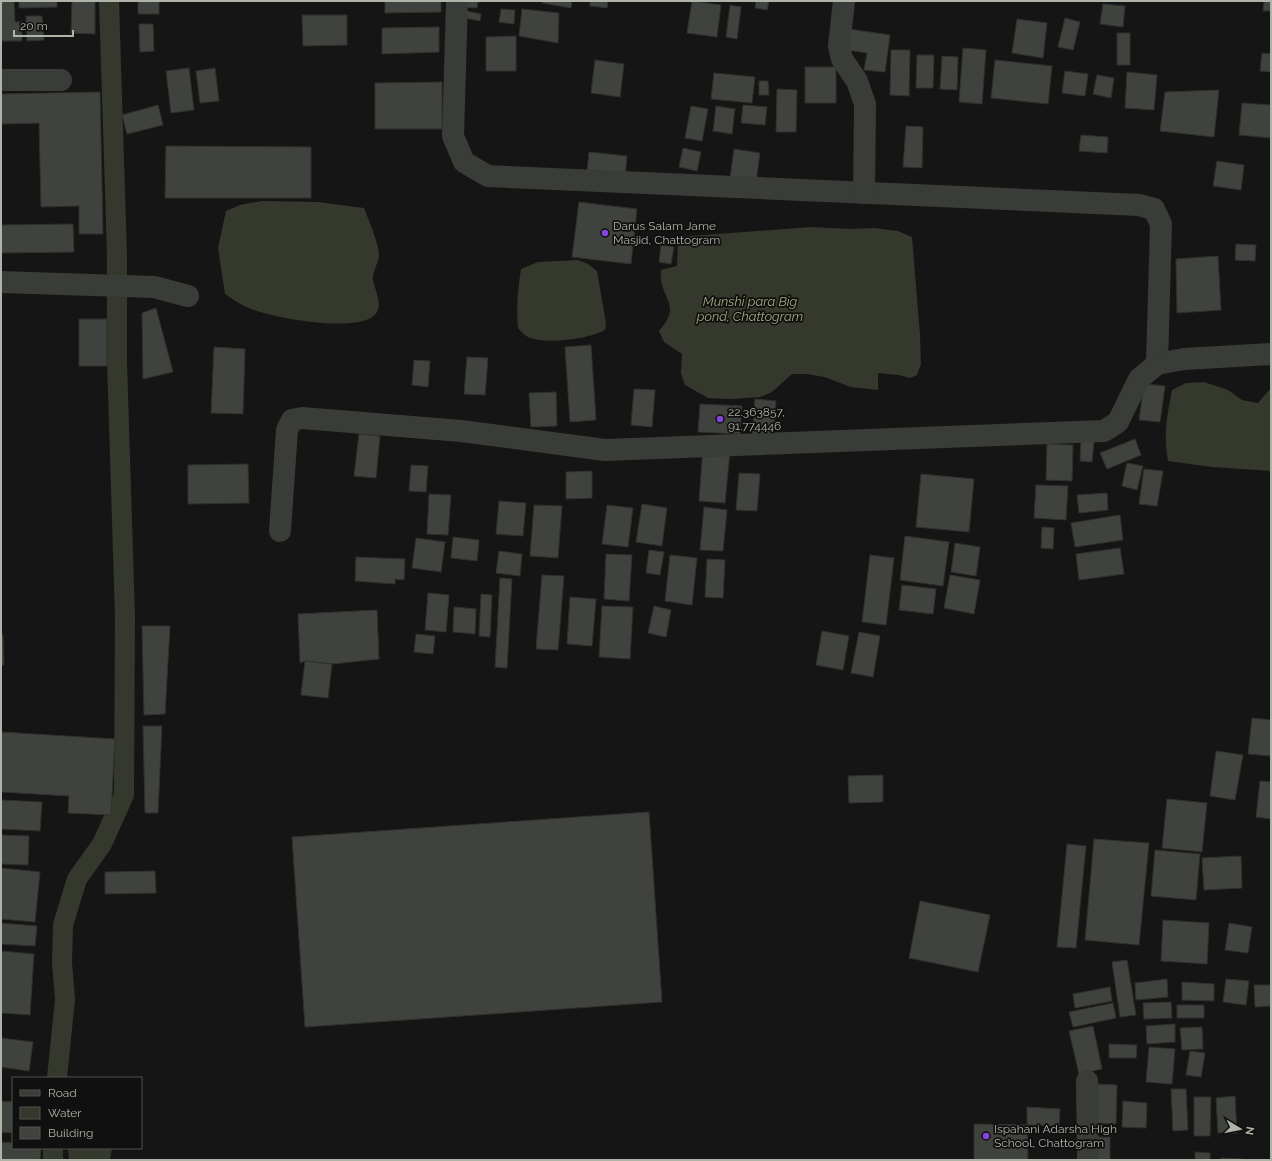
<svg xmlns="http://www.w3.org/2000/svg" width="1272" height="1161" font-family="Raleway,sans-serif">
	<rect width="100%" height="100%" fill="#141514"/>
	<g fill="#35382c">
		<path d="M 262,201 L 318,202 L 364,208 C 368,219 380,245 379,257 C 378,264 372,272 373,280 C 375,290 382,303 377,312 C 364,335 275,318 254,310 C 244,307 234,300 225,294 L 218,248 L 226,211 L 240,205 Z"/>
		<path d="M 811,227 L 851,229 L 875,228 L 898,231 L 912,237 L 920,335 L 921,364 L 917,375 L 910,378 L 899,375 L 878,373 L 878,390 L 851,387 L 824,377 L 807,374 L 792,374 L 772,392 L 760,397 L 730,399 L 708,398 L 685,385 L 681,373 L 682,354 L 664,342 L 659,331 C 684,303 658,299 661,270 L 677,266 L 678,237 Z"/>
		<path d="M 578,260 L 588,264 L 597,271 L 606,323 L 605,330 C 589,339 544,345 528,337 C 524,335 521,331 518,328 C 516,309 518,288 521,269 L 538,262 Z"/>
		<path d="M 1204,382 L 1228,390 L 1242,400 L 1258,403 L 1271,388 L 1271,471 L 1212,467 L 1168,461 C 1163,436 1167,415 1172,390 L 1186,383 Z"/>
		<path d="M 68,1148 L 112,1148 L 110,1160 L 69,1160 Z"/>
	</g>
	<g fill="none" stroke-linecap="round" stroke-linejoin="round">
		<g stroke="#35382c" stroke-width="20">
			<path d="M 57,1078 L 65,999 L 62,963 L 63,925 L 77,879 L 102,844 L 124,795 L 125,617 L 117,361 L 117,255 L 109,1"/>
			<path d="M 53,1160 L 53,1148"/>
		</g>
	</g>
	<g fill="#40423e" stroke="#2f312e">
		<path d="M 1,1 L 14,1 L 15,22 L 22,22 L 22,41 L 1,41 Z"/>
		<path d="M 19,1 L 57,1 L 57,7 L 19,8 Z"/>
		<path d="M 72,1 L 95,1 L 95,34 L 71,33 Z"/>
		<rect x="138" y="1" width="21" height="13"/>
		<path d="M 385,1 L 441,1 L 441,12 L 385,13 Z"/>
		<path d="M 459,1 L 478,1 L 477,8 L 458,7 Z"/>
		<path d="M 542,1 L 572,1 L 571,8 L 542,3 Z"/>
		<path d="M 590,1 L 608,1 L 607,8 L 590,6 Z"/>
		<path d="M 692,1 L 721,5 L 717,37 L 687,33 Z"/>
		<path d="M 756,1 L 769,1 L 767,10 L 755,8 Z"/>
		<path d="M 1264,1 L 1271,1 L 1271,11 L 1263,11 Z"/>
		<path d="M 1103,4 L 1125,6 L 1123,27 L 1100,24 Z"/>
		<path d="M 730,5 L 741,7 L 737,39 L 726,37 Z"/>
		<path d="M 501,9 L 515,10 L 514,24 L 499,22 Z"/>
		<path d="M 522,9 L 559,13 L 558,43 L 519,36 Z"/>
		<path d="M 461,10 L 481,14 L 480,21 L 460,17 Z"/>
		<path d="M 302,15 L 347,15 L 347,45 L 303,46 Z"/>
		<path d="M 26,16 L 42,16 L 44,40 L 27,41 Z"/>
		<path d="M 1065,18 L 1080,22 L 1073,50 L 1058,47 Z"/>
		<path d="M 1017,19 L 1047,23 L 1043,58 L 1012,53 Z"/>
		<path d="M 139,24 L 153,24 L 154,51 L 140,52 Z"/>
		<path d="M 439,27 L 439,52 L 382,54 L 382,28 Z"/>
		<path d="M 849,29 L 890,35 L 885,72 L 864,70 L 867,53 L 847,50 Z"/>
		<rect x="1117" y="33" width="13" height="32"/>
		<path d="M 516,36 L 516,71 L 486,71 L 486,37 Z"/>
		<path d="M 963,48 L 986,50 L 982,104 L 959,102 Z"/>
		<path d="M 891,50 L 910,50 L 909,96 L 890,95 Z"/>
		<path d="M 1262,53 L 1271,54 L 1271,72 L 1260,71 Z"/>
		<path d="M 917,55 L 934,55 L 933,88 L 916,88 Z"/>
		<path d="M 942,56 L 958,57 L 957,90 L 940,89 Z"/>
		<path d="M 595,60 L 624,64 L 620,97 L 591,93 Z"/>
		<path d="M 995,60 L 1052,66 L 1048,104 L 991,98 Z"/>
		<rect x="805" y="67" width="31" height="36"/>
		<path d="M 189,68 L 194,110 L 171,113 L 166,71 Z"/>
		<path d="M 215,68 L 219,101 L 200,103 L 196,71 Z"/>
		<path d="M 1065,71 L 1088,74 L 1085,96 L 1062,93 Z"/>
		<path d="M 1127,72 L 1157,75 L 1154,110 L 1125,108 Z"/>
		<path d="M 714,73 L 755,77 L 752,103 L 711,99 Z"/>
		<path d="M 1097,75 L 1114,78 L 1111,98 L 1093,94 Z"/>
		<path d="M 759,81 L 768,81 L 769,95 L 759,95 Z"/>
		<path d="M 442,82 L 442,129 L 375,129 L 375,83 Z"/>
		<path d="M 777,89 L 797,90 L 796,132 L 776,132 Z"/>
		<path d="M 1219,90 L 1214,137 L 1160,131 L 1165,92 Z"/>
		<path d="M 100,92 L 103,234 L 79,234 L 79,206 L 41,207 L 39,123 L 1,124 L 1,94 Z"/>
		<path d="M 1242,103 L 1271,105 L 1271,138 L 1239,135 Z"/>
		<path d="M 158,105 L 163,125 L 127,134 L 122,115 Z"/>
		<path d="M 743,105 L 767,107 L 765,125 L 741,123 Z"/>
		<path d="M 691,106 L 708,109 L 702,141 L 685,138 Z"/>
		<path d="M 716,106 L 735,109 L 732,134 L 713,131 Z"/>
		<path d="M 906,126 L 923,127 L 922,168 L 903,167 Z"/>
		<path d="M 1081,135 L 1108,137 L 1107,153 L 1079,151 Z"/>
		<path d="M 166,146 L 311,147 L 311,198 L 165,198 Z"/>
		<path d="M 683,148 L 701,152 L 697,171 L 679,167 Z"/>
		<path d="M 734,149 L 760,153 L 756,182 L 730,178 Z"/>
		<path d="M 589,152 L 627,156 L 625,177 L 587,172 Z"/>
		<path d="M 1217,161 L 1244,165 L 1241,190 L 1213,186 Z"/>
		<path d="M 579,202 L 637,209 L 631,264 L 572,257 Z"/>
		<path d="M 73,224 L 74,252 L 1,253 L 1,225 Z"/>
		<path d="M 1236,244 L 1256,245 L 1255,261 L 1235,260 Z"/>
		<path d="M 661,245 L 674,247 L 671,264 L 659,262 Z"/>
		<path d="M 1218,256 L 1221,310 L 1177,313 L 1176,259 Z"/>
		<path d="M 156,308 L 173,372 L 143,379 L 142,313 Z"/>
		<rect x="79" y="319" width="28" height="47"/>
		<path d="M 591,345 L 596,420 L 570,422 L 565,347 Z"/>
		<path d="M 214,347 L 245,349 L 243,414 L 211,413 Z"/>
		<path d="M 467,357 L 488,358 L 485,395 L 464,394 Z"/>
		<path d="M 414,360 L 430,361 L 428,387 L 412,385 Z"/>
		<path d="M 1144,384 L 1165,386 L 1160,422 L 1139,420 Z"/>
		<path d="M 634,389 L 655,390 L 652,427 L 631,425 Z"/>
		<path d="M 556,392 L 557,426 L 531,427 L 529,393 Z"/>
		<path d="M 755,399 L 776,401 L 773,438 L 752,436 Z"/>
		<path d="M 700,404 L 742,406 L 740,434 L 698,432 Z"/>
		<path d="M 359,434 L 380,436 L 376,478 L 354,476 Z"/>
		<path d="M 1135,439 L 1141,455 L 1107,469 L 1100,453 Z"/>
		<path d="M 1081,440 L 1094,441 L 1092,462 L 1080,461 Z"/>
		<path d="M 1047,444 L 1073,445 L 1072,481 L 1046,480 Z"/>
		<path d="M 703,448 L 730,451 L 725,503 L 699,501 Z"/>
		<path d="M 1127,463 L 1143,466 L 1137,490 L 1122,486 Z"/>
		<path d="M 248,464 L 249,503 L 188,504 L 188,465 Z"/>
		<path d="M 411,465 L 428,466 L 426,492 L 409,491 Z"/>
		<path d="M 1144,469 L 1163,471 L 1157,506 L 1139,504 Z"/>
		<path d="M 592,471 L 592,498 L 566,499 L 566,472 Z"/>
		<path d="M 739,473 L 760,474 L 757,511 L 736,510 Z"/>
		<path d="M 921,474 L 974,479 L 969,532 L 916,527 Z"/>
		<path d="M 1036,485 L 1068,486 L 1066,520 L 1034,518 Z"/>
		<path d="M 1107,493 L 1108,510 L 1079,513 L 1077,495 Z"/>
		<path d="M 429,494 L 451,495 L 448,535 L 427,534 Z"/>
		<path d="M 499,501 L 526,503 L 523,536 L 496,534 Z"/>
		<path d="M 642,504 L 667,508 L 662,546 L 636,542 Z"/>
		<path d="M 534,505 L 562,506 L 558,558 L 530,556 Z"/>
		<path d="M 607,505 L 633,508 L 628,547 L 602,544 Z"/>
		<path d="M 704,507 L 727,510 L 723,551 L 700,550 Z"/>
		<path d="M 1120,515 L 1123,540 L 1075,547 L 1071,523 Z"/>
		<path d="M 1042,527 L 1054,528 L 1053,549 L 1041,548 Z"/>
		<path d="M 905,536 L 949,542 L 943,586 L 900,580 Z"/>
		<path d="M 453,537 L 479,540 L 477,561 L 451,558 Z"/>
		<path d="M 416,538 L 445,542 L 441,572 L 412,568 Z"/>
		<path d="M 955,543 L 980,547 L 976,576 L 951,572 Z"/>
		<path d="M 1120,548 L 1124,574 L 1079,580 L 1076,554 Z"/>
		<path d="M 649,550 L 664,552 L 660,575 L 646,573 Z"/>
		<path d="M 499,551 L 522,554 L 520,576 L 496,573 Z"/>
		<path d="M 606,554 L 632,555 L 629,601 L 604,599 Z"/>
		<path d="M 670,555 L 697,558 L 692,605 L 665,601 Z"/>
		<path d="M 870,555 L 894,558 L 886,625 L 862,622 Z"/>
		<path d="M 356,557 L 405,559 L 404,580 L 395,579 L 395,584 L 355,581 Z"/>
		<path d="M 707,559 L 725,560 L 723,598 L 705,597 Z"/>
		<path d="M 542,575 L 564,576 L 558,650 L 536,649 Z"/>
		<path d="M 950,575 L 980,580 L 974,614 L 944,608 Z"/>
		<path d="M 500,578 L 512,579 L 507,668 L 495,667 Z"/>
		<path d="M 902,585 L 936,589 L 933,614 L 899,610 Z"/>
		<path d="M 428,593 L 449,595 L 446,632 L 425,630 Z"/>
		<path d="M 481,594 L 492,595 L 490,637 L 479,636 Z"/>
		<path d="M 570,597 L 596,599 L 592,646 L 567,644 Z"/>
		<path d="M 602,606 L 633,607 L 630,659 L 599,657 Z"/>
		<path d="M 654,606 L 671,610 L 666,637 L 648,633 Z"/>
		<path d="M 454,607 L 476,609 L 475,634 L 453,632 Z"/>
		<path d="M 377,610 L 379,659 L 332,664 L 305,661 L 300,663 L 298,614 Z"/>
		<path d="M 142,626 L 170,626 L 165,714 L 144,715 Z"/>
		<path d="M 822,631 L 849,636 L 843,670 L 816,665 Z"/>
		<path d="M 859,632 L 880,636 L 873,677 L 851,673 Z"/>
		<path d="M 416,634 L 435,636 L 433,654 L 414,652 Z"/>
		<path d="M 1,635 L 3,635 L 4,665 L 1,665 Z"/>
		<path d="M 305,661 L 332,664 L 328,698 L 301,695 Z"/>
		<path d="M 1252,718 L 1271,720 L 1271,756 L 1248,754 Z"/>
		<path d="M 143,726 L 162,726 L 158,813 L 145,813 Z"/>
		<path d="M 1,732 L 115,739 L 111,815 L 68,813 L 69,796 L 1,792 Z"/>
		<path d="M 1216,751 L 1243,755 L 1235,800 L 1210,796 Z"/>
		<path d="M 883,775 L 883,802 L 849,803 L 848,776 Z"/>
		<path d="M 1260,781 L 1271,782 L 1271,819 L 1256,817 Z"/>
		<path d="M 1167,799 L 1207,803 L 1202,852 L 1162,848 Z"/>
		<path d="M 1,800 L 42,802 L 40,831 L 1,829 Z"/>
		<path d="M 649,812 L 662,1002 L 305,1027 L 292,837 Z"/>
		<path d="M 1,835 L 29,836 L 28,865 L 1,864 Z"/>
		<path d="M 1094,839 L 1149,843 L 1139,945 L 1085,940 Z"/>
		<path d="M 1067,844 L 1086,846 L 1076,948 L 1057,947 Z"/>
		<path d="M 1155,850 L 1200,854 L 1196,900 L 1151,896 Z"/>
		<path d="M 1241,856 L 1242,888 L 1204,890 L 1202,858 Z"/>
		<path d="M 1,868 L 40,872 L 35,922 L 1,919 Z"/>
		<path d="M 155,871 L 156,893 L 105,894 L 105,872 Z"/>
		<path d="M 920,901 L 990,915 L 978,972 L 909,958 Z"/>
		<path d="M 1163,920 L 1209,923 L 1207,964 L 1161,961 Z"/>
		<path d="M 1,923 L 37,926 L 35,946 L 1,944 Z"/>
		<path d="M 1229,923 L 1252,927 L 1248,953 L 1225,950 Z"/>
		<path d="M 1,951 L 34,954 L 30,1015 L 1,1013 Z"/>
		<path d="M 1127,960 L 1136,1015 L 1120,1017 L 1112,962 Z"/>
		<path d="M 1167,979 L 1168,997 L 1136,1000 L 1135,983 Z"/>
		<path d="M 1226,979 L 1249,981 L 1246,1005 L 1223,1002 Z"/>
		<path d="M 1182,982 L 1214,984 L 1214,1001 L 1182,1000 Z"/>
		<path d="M 1254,985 L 1271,985 L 1271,1006 L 1255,1007 Z"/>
		<path d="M 1110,987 L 1112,1001 L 1075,1008 L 1073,994 Z"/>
		<path d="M 1171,1002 L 1172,1018 L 1144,1019 L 1143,1003 Z"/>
		<path d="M 1113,1003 L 1116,1018 L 1073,1027 L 1069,1012 Z"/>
		<rect x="1177" y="1005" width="27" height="13"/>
		<path d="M 1175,1024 L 1175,1042 L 1147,1044 L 1146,1026 Z"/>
		<path d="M 1093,1026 L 1102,1069 L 1079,1074 L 1069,1031 Z"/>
		<path d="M 1202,1027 L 1203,1049 L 1182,1050 L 1180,1028 Z"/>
		<path d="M 1,1038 L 33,1042 L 29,1071 L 1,1067 Z"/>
		<path d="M 1109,1044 L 1137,1045 L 1136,1058 L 1109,1058 Z"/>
		<path d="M 1149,1047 L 1175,1049 L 1172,1084 L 1146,1082 Z"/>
		<path d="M 1190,1051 L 1205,1053 L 1201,1077 L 1186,1075 Z"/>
		<path d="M 1097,1084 L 1117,1085 L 1116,1124 L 1095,1123 Z"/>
		<path d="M 1171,1089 L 1186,1089 L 1188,1130 L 1173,1131 Z"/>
		<path d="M 1235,1096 L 1237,1133 L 1218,1133 L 1216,1098 Z"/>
		<path d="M 1194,1097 L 1211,1097 L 1210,1136 L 1194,1136 Z"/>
		<path d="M 1,1101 L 13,1102 L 13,1133 L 1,1132 Z"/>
		<path d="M 1123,1101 L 1147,1103 L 1146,1128 L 1122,1127 Z"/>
		<path d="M 1027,1107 L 1060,1109 L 1059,1126 L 1027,1125 Z"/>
		<path d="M 974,1124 L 1027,1125 L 1028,1160 L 974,1160 Z"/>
		<rect x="1094" y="1137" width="16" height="23"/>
		<path d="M 1,1142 L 13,1143 L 13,1148 L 41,1148 L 40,1160 L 1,1160 Z"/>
		<path d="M 1195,1152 L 1210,1153 L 1210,1160 L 1195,1160 Z"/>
		<path d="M 1221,1158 L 1243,1159 L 1243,1160 L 1221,1160 Z"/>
	</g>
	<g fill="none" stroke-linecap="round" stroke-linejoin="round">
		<g stroke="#393c37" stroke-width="22">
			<path d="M 457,1 L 453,136 L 464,162 L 488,176 L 1139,205 L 1154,209 L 1161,224 L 1157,364"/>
			<path d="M 844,1 L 839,46 L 842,59 L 857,81 L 865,104 L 864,193"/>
			<path d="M 1,80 L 61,80"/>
			<path d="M 1,282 L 154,287 L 188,296"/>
			<path d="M 280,531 L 287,430 L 292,420 L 302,418 L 461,431 L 605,450 L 1104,431 L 1118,422 L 1139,379 L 1157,364 L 1184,359 L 1271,354"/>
			<path d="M 1087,1081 L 1088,1160"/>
		</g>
	</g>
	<g fill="#8345dc" stroke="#0f100f" stroke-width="1.5">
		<circle cx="605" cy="233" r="4"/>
		<circle cx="720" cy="419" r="4"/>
		<circle cx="986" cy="1136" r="4"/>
	</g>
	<g text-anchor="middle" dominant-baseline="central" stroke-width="3.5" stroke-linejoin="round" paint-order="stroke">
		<g font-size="12" fill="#aeb4a7" stroke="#0f100f" text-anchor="start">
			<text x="613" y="226">Darus Salam Jame<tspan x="613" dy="14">Masjid, Chattogram</tspan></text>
			<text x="728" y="412">22.363857,<tspan x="728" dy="14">91.774446</tspan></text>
			<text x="994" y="1129">Ispahani Adarsha High<tspan x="994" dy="14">School, Chattogram</tspan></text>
		</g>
		<g font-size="13" font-style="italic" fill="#a3ab82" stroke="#0f100f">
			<text x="750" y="301">Munshi para Big<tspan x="750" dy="15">pond, Chattogram</tspan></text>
		</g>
	</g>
	<rect width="1272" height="1161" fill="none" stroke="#aeb4a7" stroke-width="4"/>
	<rect x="12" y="1077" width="130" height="72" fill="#0f100f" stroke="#4f524c"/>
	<rect x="20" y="1090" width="20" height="6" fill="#393c37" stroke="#4f524c"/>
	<text x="48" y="1097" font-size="12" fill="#aeb4a7">Road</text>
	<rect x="20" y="1107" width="20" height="12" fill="#35382c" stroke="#4f524c"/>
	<text x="48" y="1117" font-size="12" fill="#aeb4a7">Water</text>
	<rect x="20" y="1127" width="20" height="12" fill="#40423e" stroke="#4f524c"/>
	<text x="48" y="1137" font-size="12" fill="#aeb4a7">Building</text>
	<g transform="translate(1240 1129) rotate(100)" stroke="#0f100f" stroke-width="3" paint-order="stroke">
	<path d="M0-3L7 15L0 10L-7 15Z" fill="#aeb4a7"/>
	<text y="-6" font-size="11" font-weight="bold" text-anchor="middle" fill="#aeb4a7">N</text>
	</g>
	<path d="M14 30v6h59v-6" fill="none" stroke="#aeb4a7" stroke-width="2"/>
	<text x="20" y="30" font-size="12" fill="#aeb4a7" stroke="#0f100f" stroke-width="3" paint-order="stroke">20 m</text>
</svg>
